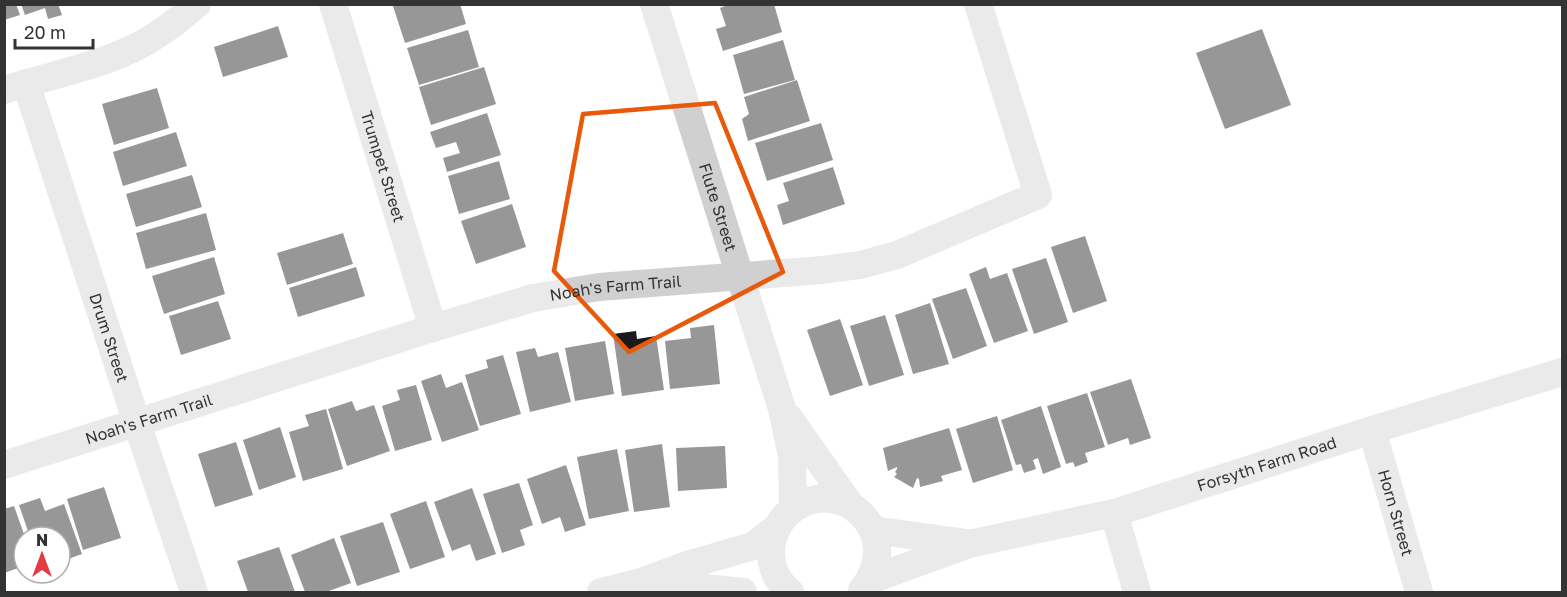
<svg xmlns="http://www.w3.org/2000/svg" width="1567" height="597" font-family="'Golos Text',sans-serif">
<rect width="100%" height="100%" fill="#fff"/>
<g fill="#1a1a1a">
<polygon points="4,4 16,4 20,15 4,20"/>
<polygon points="21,4 58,4 62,15 48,19 45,8 25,15"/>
<polygon points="396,4 460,4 466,24 405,43 393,6"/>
<polygon points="730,4 774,4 782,32 723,51 716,29 726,26 720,8"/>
<polygon points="278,26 288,57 223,77 214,47"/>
<polygon points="1262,29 1291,105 1225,129 1196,53"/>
<polygon points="468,30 479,67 419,85 407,48"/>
<polygon points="783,40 795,80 744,94 733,55"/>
<polygon points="484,67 496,104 431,125 419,87"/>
<polygon points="797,80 810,121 748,141 742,119 749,114 744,97"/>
<polygon points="157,88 169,128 114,145 102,104"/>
<polygon points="487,113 501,155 447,172 443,158 460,153 456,142 436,148 430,132"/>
<polygon points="821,123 833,160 767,181 755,143"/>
<polygon points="176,132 187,166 123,186 113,152"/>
<polygon points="499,161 510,199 459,214 448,176"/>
<polygon points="833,167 845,204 783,225 777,205 789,201 783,183"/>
<polygon points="192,175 202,207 136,227 126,194"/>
<polygon points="512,204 526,247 476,264 461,221"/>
<polygon points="206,213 216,250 146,269 136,233"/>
<polygon points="343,233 353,264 287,285 277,253"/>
<polygon points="1085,236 1107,301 1073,313 1051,247"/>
<polygon points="214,257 225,294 164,314 152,276"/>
<polygon points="1046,258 1068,322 1034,334 1012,269"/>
<polygon points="356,267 365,296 298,317 289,288"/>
<polygon points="986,267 990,279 1007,273 1028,331 994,343 969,274"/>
<polygon points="966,288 987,346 953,359 932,299"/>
<polygon points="218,301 231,339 181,355 169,316"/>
<polygon points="930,303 949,364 913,374 895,315"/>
<polygon points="885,315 904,375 869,386 850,326"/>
<polygon points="840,319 863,385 830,396 807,330"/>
<polygon points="714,325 720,384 670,389 665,341 691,338 690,328"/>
<polygon points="636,331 637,339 656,336 664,390 622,396 613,334"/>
<polygon points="605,341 614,394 575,401 565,348"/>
<polygon points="535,348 538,357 558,352 571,402 530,412 516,352"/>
<polygon points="503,355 521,414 480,426 465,375 488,368 486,360"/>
<polygon points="441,374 446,388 462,382 479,430 442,442 421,381"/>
<polygon points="1131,379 1151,438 1130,445 1128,438 1108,445 1090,392"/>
<polygon points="416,385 432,440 395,451 382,406 400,400 397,390"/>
<polygon points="1087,393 1105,447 1085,453 1088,462 1075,467 1073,462 1066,464 1047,406"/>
<polygon points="352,401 356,411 374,405 390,451 347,466 328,409"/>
<polygon points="1041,406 1061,467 1043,474 1038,458 1033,460 1036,469 1024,473 1021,464 1016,465 1001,420"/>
<polygon points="326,409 343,469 303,481 289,432 309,426 305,415"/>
<polygon points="997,416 1013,470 973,483 956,429"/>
<polygon points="280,427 296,477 259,490 243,440"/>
<polygon points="949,428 962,470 941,476 943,481 920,487 919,479 917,478 913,488 894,477 897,474 895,472 897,469 897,467 888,471 883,448"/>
<polygon points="236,442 253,495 215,507 198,454"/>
<polygon points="662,444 670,507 634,512 625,450"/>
<polygon points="725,446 727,488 678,491 676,448"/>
<polygon points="617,449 629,511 589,519 577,457"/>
<polygon points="566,465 586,525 565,532 560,517 542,524 527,479"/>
<polygon points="519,483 533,525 520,530 525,545 502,553 483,494"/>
<polygon points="104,487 121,538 83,550 67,499"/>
<polygon points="472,488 496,554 476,561 470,544 452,551 434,502"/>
<polygon points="40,498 45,511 64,504 82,554 60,562 60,537 30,537 19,505"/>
<polygon points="426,501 445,557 410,569 390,514"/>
<polygon points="14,506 25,537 24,537 24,566 4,573 4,509"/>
<polygon points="383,522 400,572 357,586 340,536"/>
<polygon points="334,538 351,583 326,592 305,592 291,555"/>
<polygon points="279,547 295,592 248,592 237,561"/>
</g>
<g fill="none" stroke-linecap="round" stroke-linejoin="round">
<g stroke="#d0d0d0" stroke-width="28">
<path id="s1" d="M333,4L433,328"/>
<path id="s2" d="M654,4L782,409L792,456L793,509"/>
<path id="s3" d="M26,83L137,423L194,592"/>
<path d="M4,90C47,76 92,68 132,49C156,38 177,21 197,4"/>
<polyline points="789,418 851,506"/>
<path id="s4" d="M1372,430L1419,592"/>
<path id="s5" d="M4,465L433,328L533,298L599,287L823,270L860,265L897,255L1038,195L978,4"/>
<polyline points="1114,513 1137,592"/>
<polyline points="873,530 967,543"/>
<path id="s6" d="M870,580L969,544L1114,513L1372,430L1562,372"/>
<polyline points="649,582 743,592"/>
<polyline points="601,592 641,582 684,566 753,546 776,528"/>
<path d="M790,592C776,581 770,564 771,547C773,535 778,523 787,514C836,468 909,533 862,590"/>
</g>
</g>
<path d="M0 0H1567V597H0ZM715,103L783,272L629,352L554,271L583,114Z" fill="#fff" fill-opacity=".55" fill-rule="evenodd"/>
<path fill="none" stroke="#e8590c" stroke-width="4.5" stroke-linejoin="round" d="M715,103L783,272L629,352L554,271L583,114Z"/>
<g text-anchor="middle" stroke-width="6" stroke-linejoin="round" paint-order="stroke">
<g font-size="16" fill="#333" stroke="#fff">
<text dy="6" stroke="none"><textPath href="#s1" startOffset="170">Trumpet Street</textPath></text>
<text dy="6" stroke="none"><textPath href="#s2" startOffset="213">Flute Street</textPath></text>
<text dy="6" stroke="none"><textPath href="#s5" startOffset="638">Noah's Farm Trail</textPath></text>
<text dy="6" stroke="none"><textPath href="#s3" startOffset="268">Drum Street</textPath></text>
<text dy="6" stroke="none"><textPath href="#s5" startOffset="152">Noah's Farm Trail</textPath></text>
<text dy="6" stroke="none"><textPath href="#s6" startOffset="414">Forsyth Farm Road</textPath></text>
<text dy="6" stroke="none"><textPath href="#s4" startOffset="86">Horn Street</textPath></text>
</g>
</g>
<rect width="1567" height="597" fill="none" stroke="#333333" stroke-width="12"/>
<g transform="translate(42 555)"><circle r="28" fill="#ffffff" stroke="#adadad" stroke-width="1.5"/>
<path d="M0-4.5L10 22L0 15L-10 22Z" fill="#e63946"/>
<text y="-9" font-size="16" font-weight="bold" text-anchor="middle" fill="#333333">N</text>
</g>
<path d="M15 39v9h78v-9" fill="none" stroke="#333333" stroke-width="3"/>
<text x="24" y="39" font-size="18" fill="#333333" stroke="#ffffff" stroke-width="4.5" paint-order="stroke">20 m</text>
</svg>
